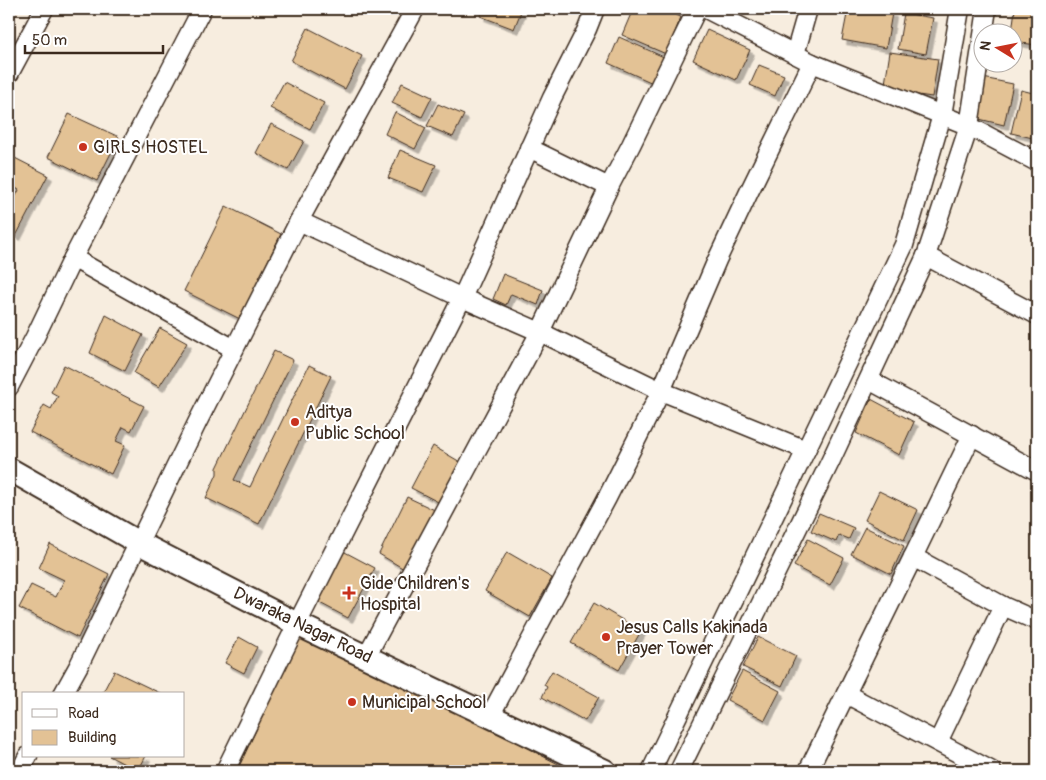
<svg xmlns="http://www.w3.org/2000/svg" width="1046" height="780" font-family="Pangolin,sans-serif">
<defs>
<filter id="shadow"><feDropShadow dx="4.5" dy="4.5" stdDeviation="0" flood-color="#0004"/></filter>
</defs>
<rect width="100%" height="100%" fill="#f7eddf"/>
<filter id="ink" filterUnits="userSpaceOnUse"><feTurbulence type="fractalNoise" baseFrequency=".02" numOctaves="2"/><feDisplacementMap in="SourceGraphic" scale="10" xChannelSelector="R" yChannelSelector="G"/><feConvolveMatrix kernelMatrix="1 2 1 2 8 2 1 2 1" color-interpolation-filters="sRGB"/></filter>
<g filter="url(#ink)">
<g fill="#e3c295" stroke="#3b2a1e" filter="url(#shadow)">
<polygon points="483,9 522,9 514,29 480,16"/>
<polygon points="633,9 661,9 681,17 666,54 622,35"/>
<polygon points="848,9 868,9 892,13 886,48 842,40"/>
<polygon points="1015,9 1037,9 1037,45 1014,42 1014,32 1012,32"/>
<polygon points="904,13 933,18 926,54 898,49"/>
<polygon points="308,28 362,56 345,89 291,61"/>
<polygon points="707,30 750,50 736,80 693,60"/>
<polygon points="619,37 666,58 655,84 608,63"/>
<polygon points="890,52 938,59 932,97 884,90"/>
<polygon points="759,65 784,75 775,96 750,85"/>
<polygon points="983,78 1013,84 1004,125 975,118"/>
<polygon points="284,82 324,103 310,129 270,108"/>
<polygon points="402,83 432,97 422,117 392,103"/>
<polygon points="1021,90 1037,94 1037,139 1011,133"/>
<polygon points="438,104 464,115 453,137 427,126"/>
<polygon points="395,112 426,128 415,149 385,134"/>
<polygon points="69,114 119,137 97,181 48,157"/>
<polygon points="271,124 304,141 288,170 256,153"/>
<polygon points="400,150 436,165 423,192 388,178"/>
<polygon points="9,155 48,175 16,236 9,232 9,204 11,205 19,190 9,184"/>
<polygon points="226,206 281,234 240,319 184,291"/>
<polygon points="503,274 543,290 538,305 511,294 506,305 493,299"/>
<polygon points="106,315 143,335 125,371 90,353"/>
<polygon points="160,328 187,343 159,387 134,373"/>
<polygon points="274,351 293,360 234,480 250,487 309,365 331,376 259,524 206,498 217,474 217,468"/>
<polygon points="64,365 144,406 131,431 123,427 116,441 125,445 111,474 30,432 44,405 51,409 58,396 51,392"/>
<polygon points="871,399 914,422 899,455 856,433"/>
<polygon points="433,446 462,463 442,504 411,488"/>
<polygon points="879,491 918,510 904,540 865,520"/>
<polygon points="407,497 441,513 409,572 379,554"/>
<polygon points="819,513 854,528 849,539 839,535 836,542 811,531"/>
<polygon points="865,527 904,546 891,574 851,554"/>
<polygon points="808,539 844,558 830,585 794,566"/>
<polygon points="50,544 109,574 78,638 19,608 31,585 56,597 64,580 39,568"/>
<polygon points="343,551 375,568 348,618 316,601"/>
<polygon points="507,552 552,578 530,617 485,591"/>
<polygon points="594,603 641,631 619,670 571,643"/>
<polygon points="301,633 572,771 237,771"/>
<polygon points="239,637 257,647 244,673 225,663"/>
<polygon points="758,637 796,656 782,686 743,667"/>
<polygon points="114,671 162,694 102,694"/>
<polygon points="552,671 599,697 585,721 542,697 547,687 544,685"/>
<polygon points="742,671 780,691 765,720 727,700"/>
<polygon points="109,756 146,756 138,771"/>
</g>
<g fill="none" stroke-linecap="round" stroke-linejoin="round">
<defs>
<g id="minor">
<polyline points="415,9 299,221 462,298 540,332 661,391 806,450"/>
<polyline points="706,9 812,63 969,126 1037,162"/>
<polyline points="795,54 808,9"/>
<polyline points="9,74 44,9"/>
<polyline points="529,148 609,187"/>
<polyline points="926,256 1037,315"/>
<polyline points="73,258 234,349"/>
<polyline points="869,380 1037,471"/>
<polyline points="9,387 35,337 73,258 202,9"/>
<polyline points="913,557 972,435"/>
<polyline points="366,657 540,332 609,187 631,145 697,9"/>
<polyline points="63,694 79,665 197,423 299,221"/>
<polyline points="846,694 992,771"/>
<polyline points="490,716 607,498 661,391 717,260 749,192 812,63"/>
<polyline points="938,742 1003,606"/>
<polyline points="20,771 28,756"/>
<polyline points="225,771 297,624 462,298 552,98 587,29 595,9"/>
<polyline points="651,771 806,450 904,245 942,115 960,9"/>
<polyline points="679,771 831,460 926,256 969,126 987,9"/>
<polyline points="808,771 913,557 1003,606 1037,621"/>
</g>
<polyline id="major" points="9,469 139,543 297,624 605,771"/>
</defs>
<use href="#minor" stroke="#3b2a1e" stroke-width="21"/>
<use href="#major" stroke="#3b2a1e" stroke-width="26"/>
<use href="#minor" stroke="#fff" stroke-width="18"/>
<use href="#major" stroke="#fff" stroke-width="22"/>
</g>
</g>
<g fill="#c8321e" stroke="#fff" stroke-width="2">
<circle cx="83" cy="147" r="5"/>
<circle cx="295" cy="422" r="5"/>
<path d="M346.5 585.5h5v5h5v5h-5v5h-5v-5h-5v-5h5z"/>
<circle cx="606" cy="637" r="5"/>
<circle cx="352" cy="702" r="5"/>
</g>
<g text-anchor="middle" stroke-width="4" stroke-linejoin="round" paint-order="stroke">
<g font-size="18" fill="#3b2a1e" stroke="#fff" text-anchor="start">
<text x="93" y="153">GIRLS HOSTEL</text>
<text x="305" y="418">Aditya<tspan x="305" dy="21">Public School</tspan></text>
<text x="360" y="589">Gide Children's<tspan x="360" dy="21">Hospital</tspan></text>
<text x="616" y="633">Jesus Calls Kakinada<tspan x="616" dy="21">Prayer Tower</tspan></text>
<text x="362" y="708">Municipal School</text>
</g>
<g font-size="18" fill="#3b2a1e" stroke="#fff">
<text transform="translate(303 625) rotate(26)" y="6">Dwaraka Nagar Road</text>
</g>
</g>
<rect width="1046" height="780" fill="none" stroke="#fff" stroke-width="30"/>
<rect x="15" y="15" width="1016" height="750" fill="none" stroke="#3b2a1e" stroke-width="2" filter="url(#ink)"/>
<rect x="22" y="692" width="162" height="65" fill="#ffffff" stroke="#b1aaa5"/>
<rect x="32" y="709" width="25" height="8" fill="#ffffff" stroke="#b1aaa5"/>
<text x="68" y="718" font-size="15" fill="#3b2a1e">Road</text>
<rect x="32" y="730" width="25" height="15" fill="#e3c295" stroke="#b1aaa5"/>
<text x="68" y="742" font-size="15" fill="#3b2a1e">Building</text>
<g transform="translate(998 48) rotate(280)"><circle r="24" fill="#ffffff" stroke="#b1aaa5"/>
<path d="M0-4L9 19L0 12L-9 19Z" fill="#c8321e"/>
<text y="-8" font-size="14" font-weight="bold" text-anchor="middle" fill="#3b2a1e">N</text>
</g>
<path d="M25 45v8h138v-8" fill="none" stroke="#3b2a1e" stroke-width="2.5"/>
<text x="32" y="45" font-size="15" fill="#3b2a1e" stroke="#ffffff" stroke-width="4" paint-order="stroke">50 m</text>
</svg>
